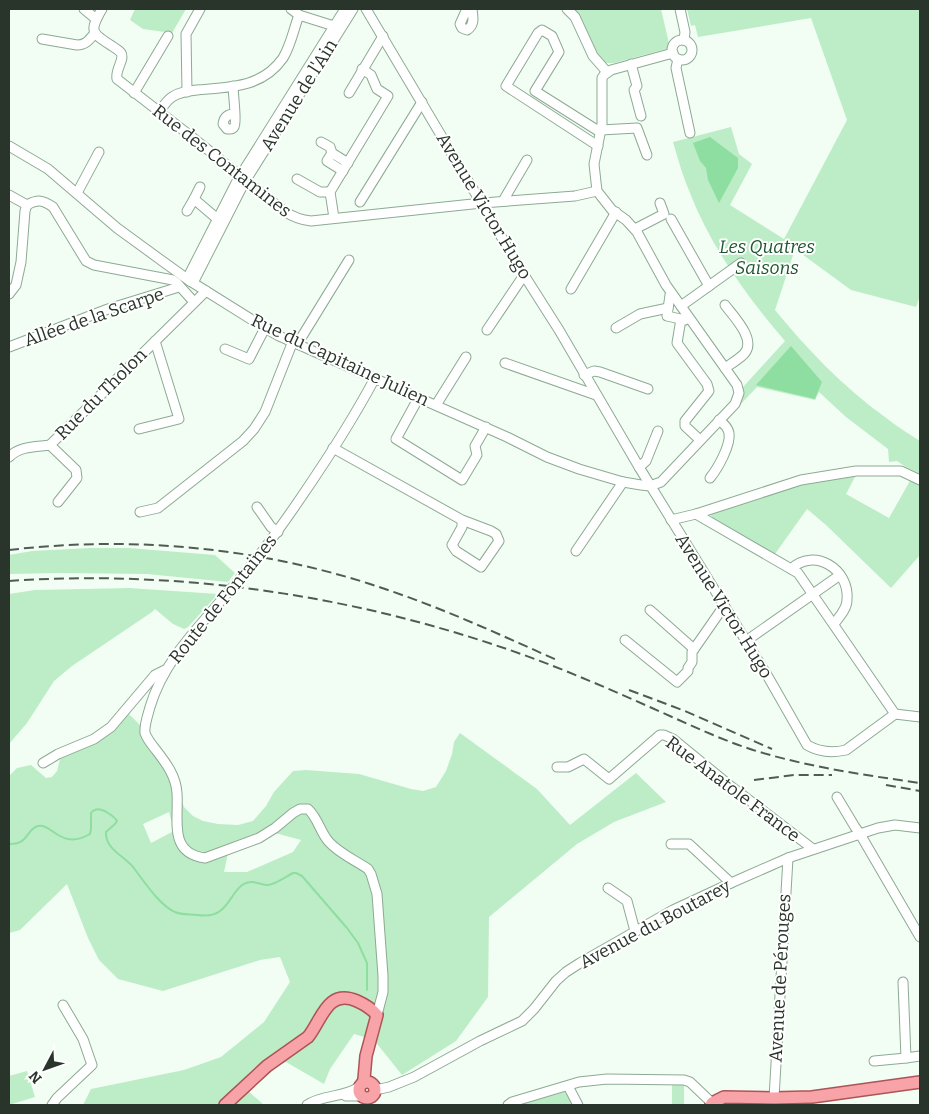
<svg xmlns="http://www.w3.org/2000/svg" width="929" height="1114" font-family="Bitter,serif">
<rect width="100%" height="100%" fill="#f2fef4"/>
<g fill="#bcedc6" fill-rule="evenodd">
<polygon points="135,9 186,9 172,33 143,29 130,20"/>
<polygon points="574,9 661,9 670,48 614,63 605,63 598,58 573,10"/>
<path d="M687,9H920V296L916,307L851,290L795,249L775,310C807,349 843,387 885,417C896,426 908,433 920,441V474L906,467L897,461L889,462L888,449L846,417L819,392L815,400L757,387L739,406L743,396V387L785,341C747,297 711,247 690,193C683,177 678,159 673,142L731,127L739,154L752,164L730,205L784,239L847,120L811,18L698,37L695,25L691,26Z"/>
<polygon points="857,473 846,494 889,518 911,479 920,483 920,555 891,588 826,525 807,509 775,554 713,519 711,515 712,512 794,485"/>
<polygon points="90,548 129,548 215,555 235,573 228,582 147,574 57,573 9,574 9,555 32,551"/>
<polygon points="129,588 218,594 188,627 184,629 173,624 155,609 152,612 72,666 54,681 27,723 9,744 9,594 35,590"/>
<path d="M128,713L141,726L174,782L184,807L193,816L203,821L218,824L238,825L253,821L266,806L274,792L293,771L306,770L359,774L411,789L423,791L436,787L446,771L452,754L454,742L460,733L537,789L570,825L636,773L666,802L614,822L577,844L489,917L488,997L456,1041L402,1075L374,1040L354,1034L330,1069L324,1084L286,1062L271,1068L246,1089L264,1105H83L91,1089L184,1070L221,1057L264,1022L290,982L280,957L260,960L163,991L118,979L99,960L88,938L67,884L20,930L9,933V776L17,768L31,765L46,778L52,777L57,771L61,755ZM169,812L174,831L151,843L143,824ZM275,833L301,840L293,852L247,872H224L228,853Z"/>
<polygon points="27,1071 35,1097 9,1105 9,1076"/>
<polygon points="684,1083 684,1105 672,1105 672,1084"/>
<polygon points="568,1091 575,1105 519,1105"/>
</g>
<g fill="#8fdea1">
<polygon points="710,137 738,158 738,168 719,203 708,180 706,168 700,161 693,143"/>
<polygon points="791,346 822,382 815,399 756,385"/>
</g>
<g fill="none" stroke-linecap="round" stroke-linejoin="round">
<path stroke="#8fdea1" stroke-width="2" d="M9,844C29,845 26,829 38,826C52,823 61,851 90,834L91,829V813C92,812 93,810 95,810C101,807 114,816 117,821L115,824L106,832C105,849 124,856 133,867C143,880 160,906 175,912C181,915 190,914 197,915C205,916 214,916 220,911C229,905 233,892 242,885C252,878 259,885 268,885C276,884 285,877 293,873H296L302,876L347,928L358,943L367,963V990"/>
<defs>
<g id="minor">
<polyline points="84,9 96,19"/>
<path d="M102,9C89,31 91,33 112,46C115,48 119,50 121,53C125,60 115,69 117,79L192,137L284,211C293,217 300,220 311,221L482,203L575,196L597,191"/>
<polyline points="291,9 299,15 334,26"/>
<path d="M366,9L524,275L559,330L639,467L767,675L807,745C819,752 833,753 846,750L895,714L920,717"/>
<path d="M471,9L465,13L460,24L462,28L467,30C475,25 473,17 472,9"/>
<polyline points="567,9 575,17 593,56 607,72"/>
<polyline points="680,9 685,32 684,40"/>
<path d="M42,39L77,45C86,45 89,40 95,33"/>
<circle cx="682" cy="50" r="10"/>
<polyline points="678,59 676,68 690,133"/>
<polyline points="631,64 637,86 634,90 641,116"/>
<path d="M233,86C233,92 237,124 234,127C232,130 230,129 227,129L223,124C224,117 228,114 235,114"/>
<polyline points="187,92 186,34 200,9"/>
<polyline points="134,93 168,36"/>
<polyline points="349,93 383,36"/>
<path d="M159,112C163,107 166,101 172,97C179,92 188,91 197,90C230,87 262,88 283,58C291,45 294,28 299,15"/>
<polyline points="601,130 637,128 647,155"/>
<polyline points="321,142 330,147 332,153 348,163"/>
<polyline points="9,146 48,169 117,228 165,263 190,281 265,328 279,336 507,437 547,457 579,469 623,482 641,485 650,486 661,482 735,404 739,393 737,385 666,285 637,232 626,220 612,210 597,191 594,164 602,124 602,78 604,75 611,70 673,53"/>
<polyline points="598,146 506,86 538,33 542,30 552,36 559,52 535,91 600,132"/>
<polyline points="332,153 327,161 343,171"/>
<polyline points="297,179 320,192 330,192"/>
<polyline points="77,193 99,152"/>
<polyline points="9,195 27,205"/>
<polyline points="194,199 200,187"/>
<polyline points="503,201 527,160"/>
<polyline points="360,202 422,102"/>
<polyline points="187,211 194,199 221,222"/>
<polyline points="334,218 330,192 388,96 377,89 371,75 362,69"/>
<polyline points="671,219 709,286"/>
<polyline points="635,229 664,214 660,203"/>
<polyline points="190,281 189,275 236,183 249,175 353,9"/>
<polyline points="190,281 195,279 242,187 244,170 345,9"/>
<polyline points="176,282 194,302"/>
<polyline points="571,289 616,212"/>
<polyline points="671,293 670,295 667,316 685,320"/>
<path d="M9,294L16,285L21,262L25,211L27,205C38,199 43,200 53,207L86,261L94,265L173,280"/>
<polyline points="681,306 741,263"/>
<polyline points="681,319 677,343 707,384 709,391 685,421 685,426 700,440"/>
<polyline points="616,328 640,314 668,308"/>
<polyline points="487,330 524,275"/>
<polyline points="298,343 349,260"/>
<polyline points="9,347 108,309 179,287"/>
<polyline points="225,349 249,359 265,328"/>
<polyline points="505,363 596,395"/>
<path d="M725,368C731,364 739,359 744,354C757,340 734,317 725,305"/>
<polyline points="584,375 594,371 600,372 648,389"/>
<polyline points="419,397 396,439 462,480 477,455 475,446 486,427"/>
<polyline points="436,405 466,357"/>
<polyline points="139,429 179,419 155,341"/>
<polyline points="333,448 462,520 462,527 452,545 456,551 481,567 499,541 496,534 491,531 462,520"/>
<path d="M9,457C20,446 35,447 50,445"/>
<polyline points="639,467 646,461 658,431"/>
<path d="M710,478C718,468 731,445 729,433C728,427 723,423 719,420"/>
<polyline points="58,502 77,478 76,470 50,445 206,291"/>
<polyline points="257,507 271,527 278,532"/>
<polyline points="140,512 158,508 243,441 254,429 265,412 293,341"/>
<polyline points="696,514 801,480 856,471 901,471 920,480"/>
<polyline points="671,520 696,514 798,573 895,714"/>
<polyline points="576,551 623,482"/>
<path d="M791,569C814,547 850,569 847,600C847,609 839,617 834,624"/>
<path d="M242,576C264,551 283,524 302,496C328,458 353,419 375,378"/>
<path d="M219,603C191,635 162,666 150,707C148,715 144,725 145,733C147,739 152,745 156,750C166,763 176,776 177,793C179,820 168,853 205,858L259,838L275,828L293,813L300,809H308C318,818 320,832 329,842C340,854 355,860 368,869L371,874L377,894L383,976V992L377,1015"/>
<polyline points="650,610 694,649"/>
<polyline points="625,640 677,682 688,671 688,668 692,662 692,652 724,606"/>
<polyline points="746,641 840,575"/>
<polyline points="43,763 58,754 94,739 111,727 155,675 165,670"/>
<polyline points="557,767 568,767 584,759 609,779 660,735 664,735 673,739 728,784 813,849"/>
<polyline points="837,797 855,827 860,834 920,937"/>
<polyline points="671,844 689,844 731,883"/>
<polyline points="608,888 627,901 635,931"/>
<polyline points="903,982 906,1058 920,1056"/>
<polyline points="874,1061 906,1058"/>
<polyline points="568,1086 578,1105"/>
<polyline points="374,1088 380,1089 389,1087 414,1077 480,1041 522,1021 534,1009 556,981 566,972 580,963 673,910 731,883 788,858 878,828 895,825 920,828"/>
<polyline points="346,1096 361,1096"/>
<polyline points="774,1098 788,858"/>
<polyline points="52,1105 57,1098 92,1065 83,1039 63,1005"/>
<path d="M307,1105C323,1094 344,1098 359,1087"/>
<polyline points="508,1105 512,1102 579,1082 607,1079 684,1080 690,1082 712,1103"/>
</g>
<g id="major">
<circle cx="367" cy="1090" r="8"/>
<path d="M225,1105L267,1066L308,1037C322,1020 327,988 357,1001C366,1005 371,1008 377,1015L366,1056L364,1079L363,1083"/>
<polyline points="711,1105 712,1103 724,1097 774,1098 812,1097 920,1082"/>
</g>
</defs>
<use href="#minor" stroke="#8daa93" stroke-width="11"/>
<use href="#major" stroke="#ac5456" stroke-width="14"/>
<use href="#minor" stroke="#fff" stroke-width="9"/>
<use href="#major" stroke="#f8a3a7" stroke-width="11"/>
<g stroke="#505c52" stroke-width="2" stroke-dasharray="10 5" stroke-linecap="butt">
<path d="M9,550C136,535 267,548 388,590C447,610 503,636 559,661"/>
<path d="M9,581C182,569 358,596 521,654C566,670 609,689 652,708C686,723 719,739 753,750C808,767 864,775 920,783"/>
<polyline points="629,690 685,711 772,749"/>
<polyline points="754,780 794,775 832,775"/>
<polyline points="886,785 920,791"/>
</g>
<defs>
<polyline id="minor-bridge" points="219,603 242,576"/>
</defs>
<use href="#minor-bridge" stroke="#8daa93" stroke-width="11" stroke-linecap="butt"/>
<use href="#minor-bridge" stroke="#fff" stroke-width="9"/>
</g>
<g text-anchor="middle" stroke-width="4" stroke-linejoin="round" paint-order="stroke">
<g font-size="18" fill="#29352b" stroke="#fff">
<text transform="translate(299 95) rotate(-58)" y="6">Avenue de l'Ain</text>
<text transform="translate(222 161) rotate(38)" y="6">Rue des Contamines</text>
<text transform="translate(484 206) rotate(59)" y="6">Avenue Victor Hugo</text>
<text transform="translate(94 317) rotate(-19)" y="6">Allée de la Scarpe</text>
<text transform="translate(340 360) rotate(25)" y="6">Rue du Capitaine Julien</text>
<text transform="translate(101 394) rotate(-45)" y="6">Rue du Tholon</text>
<text transform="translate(223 599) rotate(-51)" y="6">Route de Fontaines</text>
<text transform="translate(724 606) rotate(58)" y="6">Avenue Victor Hugo</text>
<text transform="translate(733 789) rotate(37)" y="6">Rue Anatole France</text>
<text transform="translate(655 924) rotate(-28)" y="6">Avenue du Boutarey</text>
<text transform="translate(780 978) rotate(-87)" y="6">Avenue de Pérouges</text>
</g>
<g font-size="18" font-style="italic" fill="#1d552e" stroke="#fff">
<text x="767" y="253">Les Quatres<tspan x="767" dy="21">Saisons</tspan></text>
</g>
</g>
<rect width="929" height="1114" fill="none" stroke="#29352b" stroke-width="20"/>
<g transform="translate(45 1069) rotate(229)" stroke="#ffffff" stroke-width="4" paint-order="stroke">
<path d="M0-4L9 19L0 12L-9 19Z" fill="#29352b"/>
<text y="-8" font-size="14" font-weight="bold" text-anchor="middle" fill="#29352b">N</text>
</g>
</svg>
